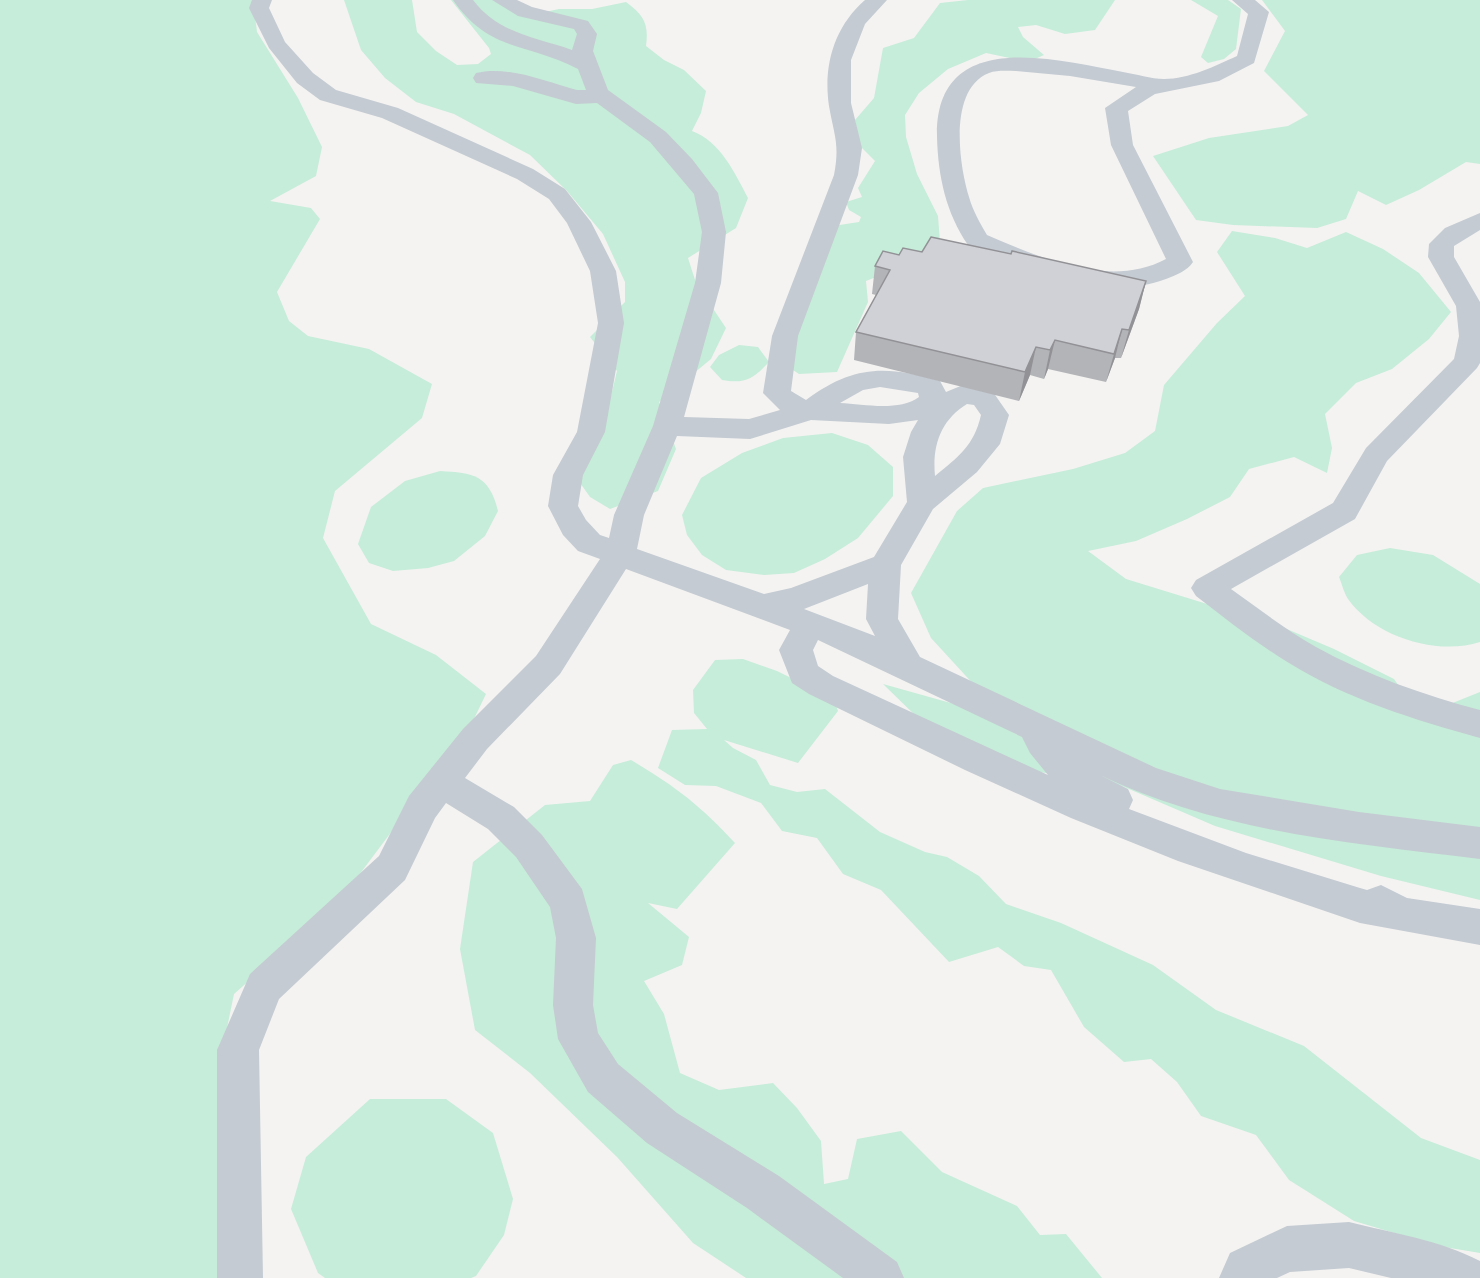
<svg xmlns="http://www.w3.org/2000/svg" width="1480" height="1278" font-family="'Asap Condensed',sans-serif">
<rect width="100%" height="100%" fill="#f4f3f2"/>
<g fill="#c6edd9">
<polygon points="0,0 253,0 257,32 298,98 322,147 316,176 270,201 311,208 320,219 277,292 289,321 308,336 369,349 432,384 422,418 335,491 323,538 371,624 436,655 486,694 470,727 341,899 234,994 220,1062 222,1278 0,1278"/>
<path d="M344,0H412L417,32L436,51L457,65L478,64L491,54L489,48L451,0H493L526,16L559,9H592L626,2C644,15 649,24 646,46L664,60L684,70L706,91L701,113L692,131C720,141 735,173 748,198L736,228L688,258L696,283L726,328L711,359L659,402L676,449L658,491L610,509L590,497L578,480L602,433L617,371L590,337L625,302V282L603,234L567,191L530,155L454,114L416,102L385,78L361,50Z"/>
<polygon points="968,0 1115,0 1095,30 1065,34 1036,25 1018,27 1023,37 1044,55 1028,62 986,53 948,69 919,93 905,115 906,137 917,174 938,216 940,242 891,271 866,281 868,302 837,372 799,374 790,368 794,324 833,226 859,222 861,217 849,210 846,202 862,197 858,188 875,161 859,145 855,120 874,98 883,48 914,38 940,3"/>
<polygon points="1191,0 1228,0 1241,9 1236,49 1224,59 1208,63 1201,57 1218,16"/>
<polygon points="1262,0 1480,0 1480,164 1466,162 1419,190 1386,205 1358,191 1346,219 1317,228 1233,225 1196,220 1153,156 1209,138 1288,126 1308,115 1264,71 1285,31"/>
<polygon points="1232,231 1275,238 1307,248 1346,232 1383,249 1419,273 1451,312 1429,339 1392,369 1356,383 1325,414 1332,448 1327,473 1294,457 1249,469 1230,497 1187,519 1136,541 1088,551 1126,579 1282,627 1334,649 1394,679 1420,716 1480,692 1480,900 1381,876 1215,826 1122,786 1016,768 923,723 883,684 965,707 1018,735 1038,719 976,687 931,638 911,593 957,511 983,488 1073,469 1125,453 1155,431 1164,385 1217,323 1245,296 1217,252"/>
<path d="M739,345L758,347L769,362C753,379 745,384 722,380L710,367L719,355Z"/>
<polygon points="832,433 868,445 893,467 893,496 858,538 825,559 794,573 764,575 726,570 702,555 687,535 682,515 701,478 742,453 783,438"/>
<path d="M440,471C474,473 489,475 498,511L485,536L454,561L428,568L393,571L369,563L358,544L371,507L405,481Z"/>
<path d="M1390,548L1433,555L1480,584V642C1437,656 1375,637 1348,599C1344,593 1342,584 1339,577L1357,555Z"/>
<polygon points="743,659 777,671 834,699 838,711 798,763 724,740 733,748 756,760 770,785 797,792 825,789 880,832 925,852 947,857 979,876 1006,904 1061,923 1153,965 1216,1010 1304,1046 1421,1138 1480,1160 1480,1253 1438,1246 1354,1221 1289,1180 1256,1135 1201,1116 1177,1082 1151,1059 1124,1062 1084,1027 1051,970 1024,966 998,947 949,962 881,890 843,874 817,838 782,831 761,803 716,786 685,785 658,768 672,730 707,729 694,713 693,690 715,660"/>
<path d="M631,760C675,786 701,806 735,843L677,909L648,903L689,937L682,965L644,981L664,1014L680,1073L719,1090L773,1083L797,1108L821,1141L824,1184L848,1179L857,1139L901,1131L942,1172L1017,1206L1040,1235L1066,1234L1102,1278H746L693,1243L617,1157L530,1073L475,1030L460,949L473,862L545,805L590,801L613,765Z"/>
<polygon points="370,1099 446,1099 493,1133 513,1199 504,1235 476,1276 471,1278 325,1278 318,1273 291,1209 306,1157"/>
</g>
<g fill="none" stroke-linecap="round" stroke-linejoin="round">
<g fill="#c4cbd2" fill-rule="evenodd">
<path d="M252,0H272L269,8L285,42L313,73L336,90L398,108L533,169L565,189L591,222L616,271L624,323L605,432L583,475L578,506L586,520L600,535L609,538L614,515L653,426L695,283L702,232L694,194L650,142L597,103L576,104L513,86L476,83L473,78L476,73C508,65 546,82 577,90H586L578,69C527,42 490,53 453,0H473C499,34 535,37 572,50L577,34L574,29L518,16L492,0H517L532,7L588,21L597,34L593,51L608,90L666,132L692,159L718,193L726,232L721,283L684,417L749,419L780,410L763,393L772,336L834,175C840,144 834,135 829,106C823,66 834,27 865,0H887L865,24L851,60V103L862,148L858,175L798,336L791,391L806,400C853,365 886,365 940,381L946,392L963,385L993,392L1009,415L1000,444L977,472L933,509L901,565L898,619L920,657L1156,768L1220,789L1359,812L1480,827V859C1352,843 1218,832 1100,775L1128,789L1133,800L1129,809L1246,853L1360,888L1367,890L1381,885L1407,898L1480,909V945L1360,923L1178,861L1071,818L965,770L809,694L792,683L779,650L790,630L626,569L560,674L487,749L465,778L514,807L542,835L582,889L596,938L593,1005L598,1033L618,1064L677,1113L779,1176L897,1262L904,1278H843L747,1208L647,1143L588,1092L558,1039L553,1005L556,938L550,907L516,857L488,829L446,803L435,818L405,880L279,999L259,1050L263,1278H217V1050L250,974L379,856L409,796L463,729L536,656L600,559L578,551L563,535L548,506L553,475L577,432L598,323L590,271L567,223L549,199L517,179L382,118L320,100L297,83L269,48L249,8ZM880,387L918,393L919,397C898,412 864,404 840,403L863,390ZM967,404L974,405L981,415C974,446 958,457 935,476C932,445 941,420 967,404ZM811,420L889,424L918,420L911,432L903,457L907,502L874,557L791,588L764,594L637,549L644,515L677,436L750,439ZM868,584L866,619L875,636L804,609ZM818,640L1022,737L1030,753L1048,775L833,676L818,666L813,650Z"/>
<path d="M1232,0H1255L1269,12L1254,63L1219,81L1155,94L1128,111L1133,145L1193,262C1187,271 1176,275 1166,279C1102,303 1027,270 968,245C946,213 938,176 937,137C935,27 1054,59 1123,72C1136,74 1151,79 1164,79C1189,79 1215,66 1237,56L1248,14ZM1016,71L1070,76L1136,87L1105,108L1111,145L1166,259C1110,289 1041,258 987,235C980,223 973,211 969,197C959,165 948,89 989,73C997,70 1007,71 1016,71Z"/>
<path d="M1480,213V230L1454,246V257L1480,302V363L1477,368L1387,461L1355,519L1231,589C1259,609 1286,630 1316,647C1367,675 1423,695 1480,710V738C1415,720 1347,699 1289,663C1256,643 1226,619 1196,596L1191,588L1196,580L1333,503L1366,448L1454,359L1459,336L1456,306L1428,257L1429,244L1445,228Z"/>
<path d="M1349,1222C1393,1233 1439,1240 1480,1261V1278H1391L1349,1268L1290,1272L1277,1278H1219L1230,1253L1287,1226Z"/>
</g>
</g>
<polygon fill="#b3b4b8" points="922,252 1011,254 1146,281 1139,309 1121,358 1115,358 1106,382 1048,369 1044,379 1030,375 1019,401 854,360 856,332 876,295 872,294 875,266 899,255"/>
<g fill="#929296">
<polygon points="1146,281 1139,309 1121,358 1129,330"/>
<polygon points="1122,329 1115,358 1106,382 1114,354"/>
<polygon points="1055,340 1048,369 1044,379 1050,350"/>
<polygon points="1036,347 1030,375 1019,401 1025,372"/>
</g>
<polygon fill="#d0d1d6" stroke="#929296" stroke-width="1.5" points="931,237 1011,254 1012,251 1146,281 1129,330 1122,329 1114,354 1055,340 1050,350 1036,347 1025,372 856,332 890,270 875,266 883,251 899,255 903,248 922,252"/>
</svg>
